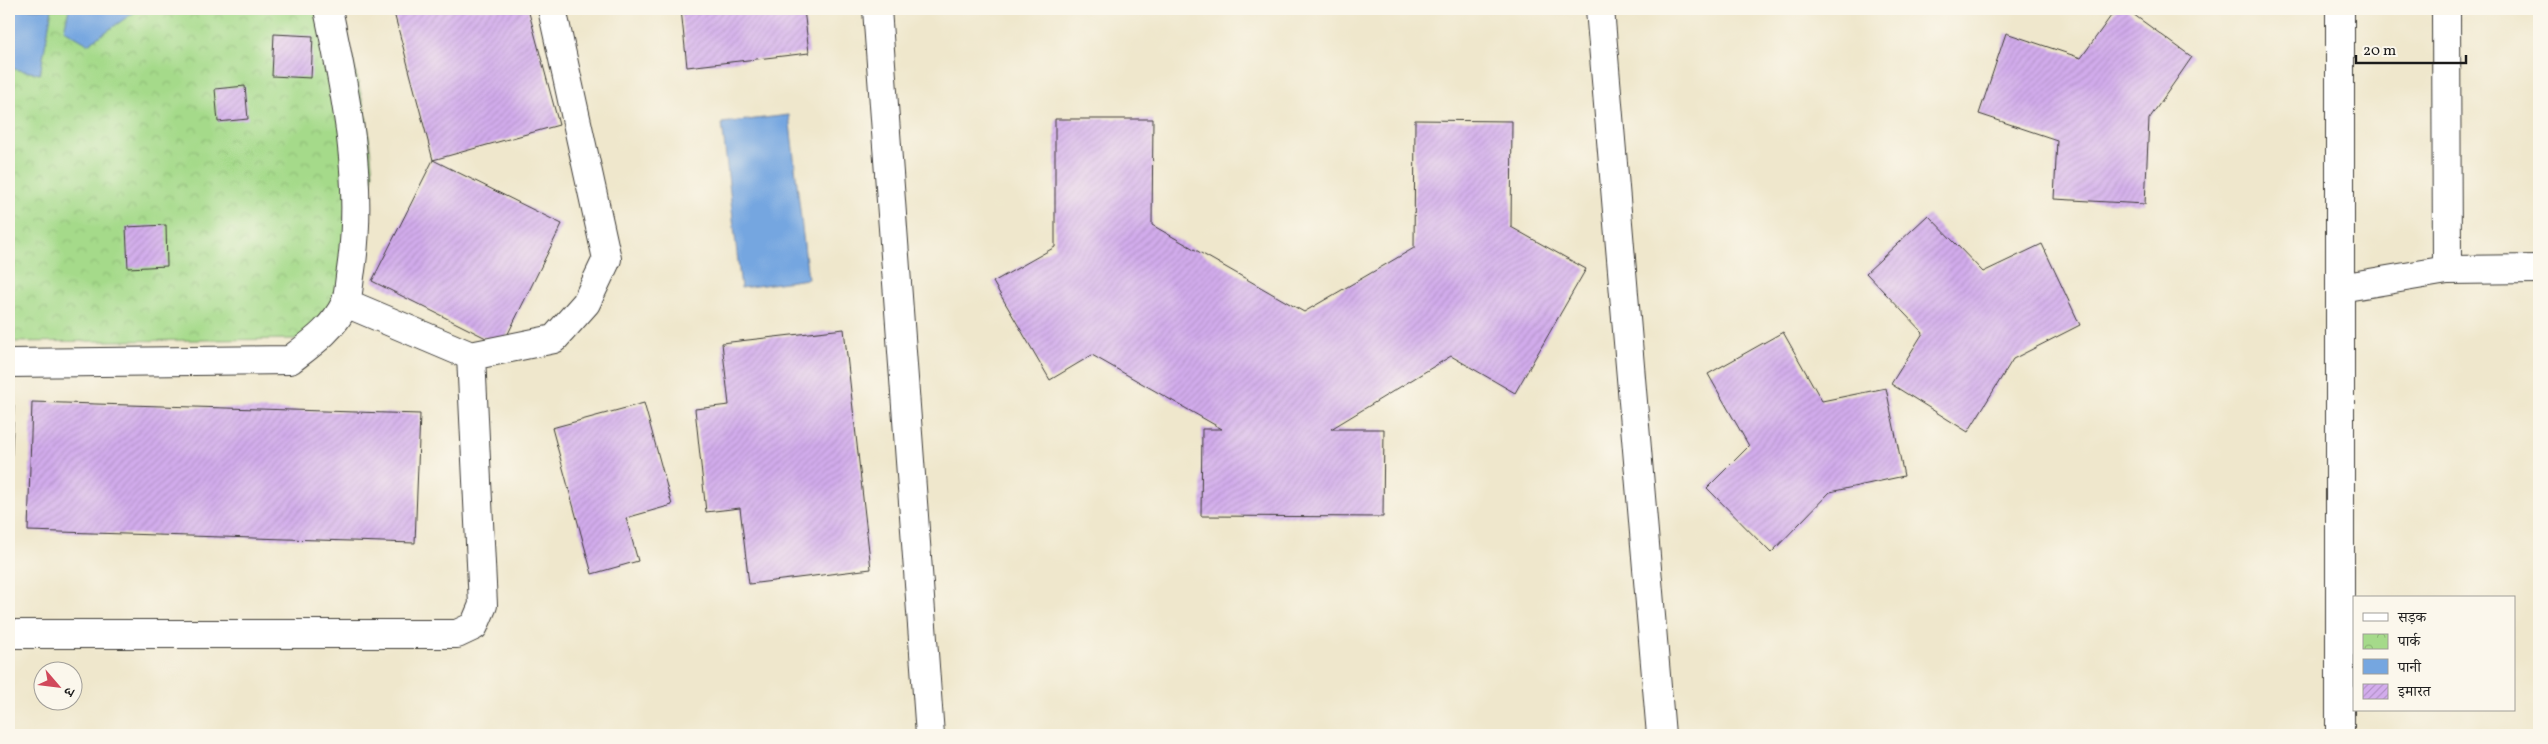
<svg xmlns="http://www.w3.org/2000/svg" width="2548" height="744" font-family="Vollkorn,'Noto Serif Devanagari',serif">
<defs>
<pattern id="park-crowns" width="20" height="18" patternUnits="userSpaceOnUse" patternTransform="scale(1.25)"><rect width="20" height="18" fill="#a5da8a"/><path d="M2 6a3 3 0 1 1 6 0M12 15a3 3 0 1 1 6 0" fill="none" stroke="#8dba76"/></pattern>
<pattern id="building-hatch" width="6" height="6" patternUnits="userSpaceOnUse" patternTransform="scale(1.25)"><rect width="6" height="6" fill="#d2acec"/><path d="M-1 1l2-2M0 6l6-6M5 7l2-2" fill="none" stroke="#b493ca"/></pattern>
</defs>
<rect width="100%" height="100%" fill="#fbf7ec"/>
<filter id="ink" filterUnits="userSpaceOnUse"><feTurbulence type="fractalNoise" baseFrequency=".02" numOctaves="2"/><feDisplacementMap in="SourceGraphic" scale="10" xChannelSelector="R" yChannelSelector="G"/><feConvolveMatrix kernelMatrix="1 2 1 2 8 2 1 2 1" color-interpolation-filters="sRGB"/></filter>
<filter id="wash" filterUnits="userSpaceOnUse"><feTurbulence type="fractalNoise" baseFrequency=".0096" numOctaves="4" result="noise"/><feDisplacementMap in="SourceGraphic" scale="20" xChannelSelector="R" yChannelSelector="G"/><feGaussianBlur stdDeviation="1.12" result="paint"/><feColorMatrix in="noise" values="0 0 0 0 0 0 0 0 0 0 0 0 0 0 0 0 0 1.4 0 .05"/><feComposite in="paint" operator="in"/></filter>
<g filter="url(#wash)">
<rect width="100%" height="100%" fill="#efe7cc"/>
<polygon fill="url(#park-crowns)" stroke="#607b53" points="9,9 341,9 367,120 373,174 353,265 330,313 301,339 9,342"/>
<g fill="#75a6e0" stroke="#48617e">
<polygon points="9,9 52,9 40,74 9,68"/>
<polygon points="69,9 139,9 88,44 64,30"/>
<polygon points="789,115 808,279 741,288 722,123"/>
</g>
<g id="blocks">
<g fill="url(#building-hatch)">
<polygon points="393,9 528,9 559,125 433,160"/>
<polygon points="681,9 804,9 809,53 687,67"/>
<polygon points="2116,9 2126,9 2192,57 2149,119 2145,204 2054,199 2057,140 1979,114 2006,33 2081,58"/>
<polygon points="274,34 313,36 311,78 272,76"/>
<polygon points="245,86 248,119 218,122 215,89"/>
<polygon points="1055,119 1153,119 1152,225 1304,312 1414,248 1415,120 1512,121 1511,227 1586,269 1515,393 1451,356 1331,429 1384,429 1383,517 1201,516 1202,429 1222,429 1092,355 1050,380 993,282 1055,247"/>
<polygon points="433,160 562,224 502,346 372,281"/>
<polygon points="1928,215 1983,272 2042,244 2080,325 2013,359 1968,432 1891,384 1923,333 1866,273"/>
<polygon points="166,225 167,266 128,268 126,227"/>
<polygon points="844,329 871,569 749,584 740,508 706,512 695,409 729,405 722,343"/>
<polygon points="1783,332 1822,401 1886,388 1904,476 1830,492 1771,553 1707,488 1749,446 1708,374"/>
<polygon points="32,402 420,414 415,543 28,531"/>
<polygon points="644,403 672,505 626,518 638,561 592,574 552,428"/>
<polygon points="9,405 14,405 10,494 9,494"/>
</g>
</g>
</g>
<g filter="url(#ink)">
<use href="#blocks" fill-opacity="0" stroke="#3c3a36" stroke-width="1"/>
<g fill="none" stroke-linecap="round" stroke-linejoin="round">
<defs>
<g id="minor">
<polyline points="877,9 930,735"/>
<polyline points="1600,9 1661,735"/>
<polyline points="2340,9 2340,735"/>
<polyline points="2446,9 2447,270 2539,269"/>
<polyline points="2340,288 2447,270"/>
<polyline points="346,303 471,356"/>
<path d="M9,363L290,360C311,344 333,329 345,304C349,294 349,280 351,270C364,182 346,95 328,9"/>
<polyline points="9,634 457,634 474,626 483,605 471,356 554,339 586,303 607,259 552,9"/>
</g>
</defs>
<use href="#minor" stroke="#3c3a36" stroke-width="30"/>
<use href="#minor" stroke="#fff" stroke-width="28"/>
</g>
</g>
<rect width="2548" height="744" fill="none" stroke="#fbf7ec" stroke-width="30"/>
<rect x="2353" y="596" width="162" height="115" fill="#fbf7ec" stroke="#a29f99"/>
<rect x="2363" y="613" width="25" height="8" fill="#ffffff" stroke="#a29f99"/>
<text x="2398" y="622" font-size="15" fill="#1c1c1c">सड़क</text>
<rect x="2363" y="634" width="25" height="15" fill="url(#park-crowns)" stroke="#a29f99"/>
<text x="2398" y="646" font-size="15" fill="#1c1c1c">पार्क</text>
<rect x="2363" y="659" width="25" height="15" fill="#75a6e0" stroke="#a29f99"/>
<text x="2398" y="672" font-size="15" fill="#1c1c1c">पानी</text>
<rect x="2363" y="684" width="25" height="15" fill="url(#building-hatch)" stroke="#a29f99"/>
<text x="2398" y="696" font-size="15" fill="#1c1c1c">इमारत</text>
<g transform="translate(58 686) rotate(118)"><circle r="24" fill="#fbf7ec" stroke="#a29f99"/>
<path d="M0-4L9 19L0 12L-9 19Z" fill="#d1495b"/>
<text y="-8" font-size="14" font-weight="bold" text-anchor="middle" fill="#1c1c1c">उ</text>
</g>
<path d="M2356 55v8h110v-8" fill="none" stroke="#1c1c1c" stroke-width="2.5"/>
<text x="2363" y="55" font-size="15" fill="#1c1c1c" stroke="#fbf7ec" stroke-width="4" paint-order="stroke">20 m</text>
</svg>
